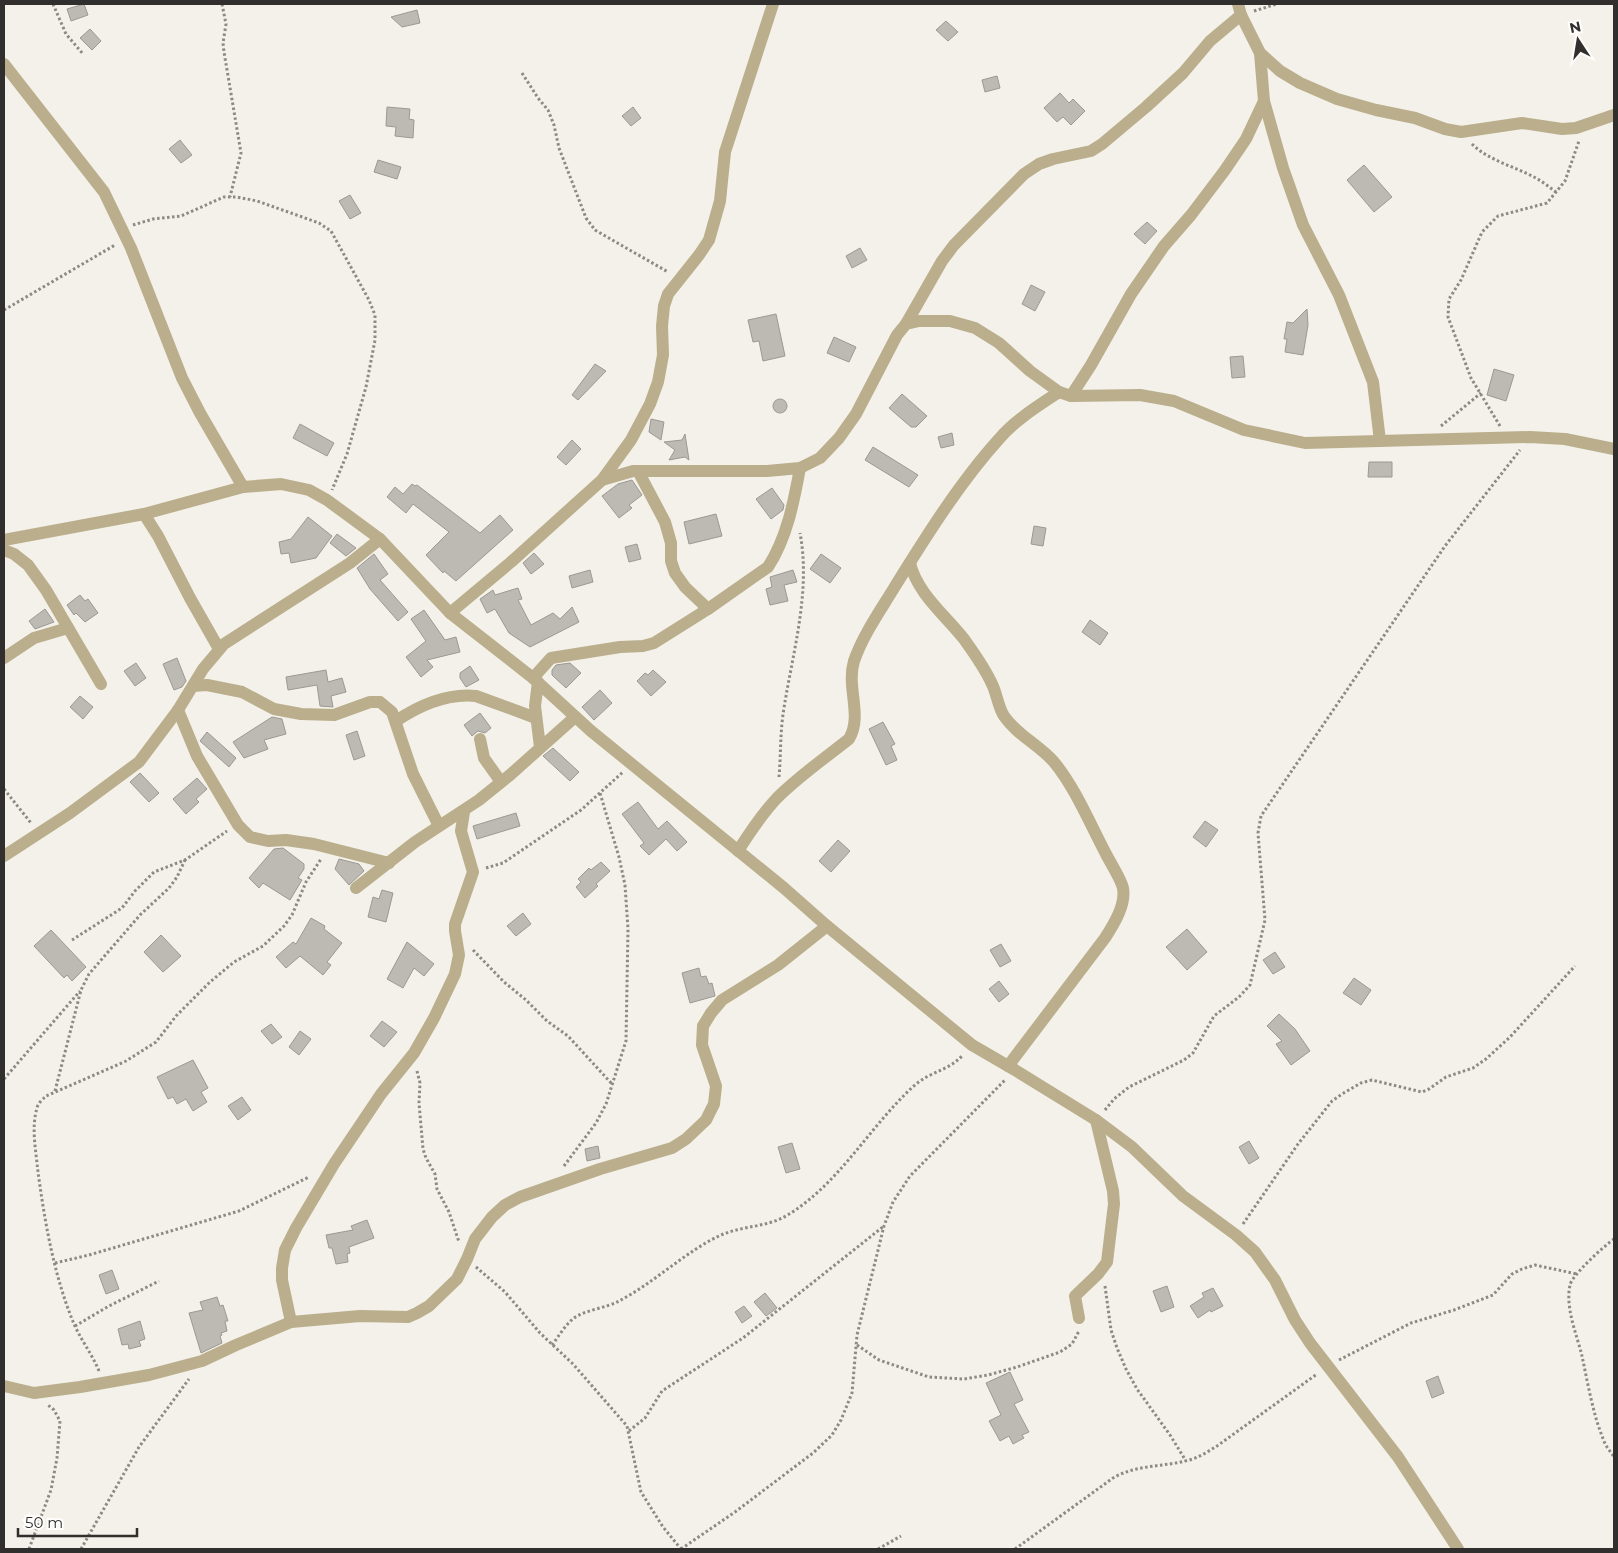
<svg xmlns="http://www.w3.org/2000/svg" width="1618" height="1553" font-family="Montserrat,sans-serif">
<rect width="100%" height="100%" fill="#f3f1e9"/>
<g fill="#bdbab3" stroke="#9c9993">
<polygon points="84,4 88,15 71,21 67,9"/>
<polygon points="417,10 420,23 402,27 391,17"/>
<polygon points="946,21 958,32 948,41 936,30"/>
<polygon points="90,29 101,41 92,50 80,38"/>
<polygon points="997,76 1000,88 985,92 982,80"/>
<polygon points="1060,93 1069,103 1073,99 1085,111 1071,125 1063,117 1057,122 1044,108"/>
<polygon points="387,107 410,109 409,119 414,120 413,138 395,136 396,127 386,126"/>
<polygon points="633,107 641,118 631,126 622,116"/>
<polygon points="180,140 192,155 181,163 169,149"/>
<polygon points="378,160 401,167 397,179 374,172"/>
<polygon points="1364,165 1392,197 1374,212 1347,180"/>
<polygon points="350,195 361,213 350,219 339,201"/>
<polygon points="1147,222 1157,231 1145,244 1134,234"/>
<polygon points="860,248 867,260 852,268 846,256"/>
<polygon points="1031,285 1045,292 1035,311 1022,304"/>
<polygon points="1307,309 1308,325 1303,355 1285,352 1287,339 1284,339 1287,322 1293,323"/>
<polygon points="776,314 785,356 763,361 759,341 753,342 748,320"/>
<polygon points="834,337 856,347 849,362 827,353"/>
<polygon points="1243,356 1245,377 1232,378 1230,357"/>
<polygon points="595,364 606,371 578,400 572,395"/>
<polygon points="1494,369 1514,375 1506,401 1487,395"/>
<polygon points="902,394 927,416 916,427 911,427 889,408"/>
<circle cx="780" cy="406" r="7"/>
<polygon points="651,419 664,422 661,440 649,432"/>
<polygon points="300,424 334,443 327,456 293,438"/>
<polygon points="952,433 954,445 941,448 938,437"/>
<polygon points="685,434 689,460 685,457 669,460 675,450 664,442 682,440"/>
<polygon points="572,440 581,449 566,465 557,457"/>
<polygon points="873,447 918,475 909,487 865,460"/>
<polygon points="1369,462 1392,462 1392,477 1368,477"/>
<polygon points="632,480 642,495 629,505 632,508 619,518 602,496 618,484"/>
<polygon points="412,484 415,486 417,485 480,533 500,515 513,530 456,581 444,571 443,573 426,555 449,532 413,504 406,513 387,497 395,487 403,494"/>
<polygon points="772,488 784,505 783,510 771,519 756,499"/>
<polygon points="716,514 722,536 689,544 684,522"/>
<polygon points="308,517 332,536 316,558 291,563 289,553 281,554 279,542 291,539"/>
<polygon points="1034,526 1046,528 1043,546 1031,544"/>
<polygon points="337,534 356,548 346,556 330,543"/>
<polygon points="637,544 641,559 629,562 625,547"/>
<polygon points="534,553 544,564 531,574 523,563"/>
<polygon points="374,554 388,574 380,580 408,612 398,621 370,589 357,568"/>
<polygon points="821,554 841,568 830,583 810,569"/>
<polygon points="590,570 593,582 572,588 569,576"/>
<polygon points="793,570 797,582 784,585 788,601 770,605 766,589 772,587 770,577"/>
<polygon points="518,588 522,599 518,600 531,625 553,613 560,619 572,607 579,622 530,647 509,633 495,609 487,613 480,599 493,590 495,595"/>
<polygon points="80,595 85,601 88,599 98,613 85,622 76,613 74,615 67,605"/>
<polygon points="45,609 54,622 35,629 29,621"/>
<polygon points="424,610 445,640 456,637 460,652 427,660 433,667 421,677 406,657 426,641 411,619"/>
<polygon points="1090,620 1108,633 1100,645 1082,632"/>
<polygon points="177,658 186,681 182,687 174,690 163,664"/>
<polygon points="136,663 146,678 135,686 124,671"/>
<polygon points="570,663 581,673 566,688 552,675 552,670 556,665"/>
<polygon points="470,666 479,680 466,687 460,678 460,673"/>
<polygon points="326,670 328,682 342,678 346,692 331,696 333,707 320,706 317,685 288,690 286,677"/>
<polygon points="653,670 666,682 651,696 637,681 645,673 648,675"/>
<polygon points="600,690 612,703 594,720 582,707"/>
<polygon points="80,696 93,707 83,719 70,707"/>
<polygon points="480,713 491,728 485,733 478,731 472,736 464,725"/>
<polygon points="272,717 282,719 286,734 264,740 268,749 244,758 233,742"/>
<polygon points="883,722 895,744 891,746 897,760 886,765 869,729"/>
<polygon points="357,731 365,756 354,760 346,735"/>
<polygon points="207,732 236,758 229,767 200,741"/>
<polygon points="553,748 579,772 570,781 543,756"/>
<polygon points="140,773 159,793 149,802 130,782"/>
<polygon points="197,778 207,789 196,799 199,802 186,814 173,799"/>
<polygon points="638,802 658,829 667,821 687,842 677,851 666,839 649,855 640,846 644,843 622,814"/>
<polygon points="516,813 520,826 477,839 473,826"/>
<polygon points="1205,821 1218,830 1206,847 1193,837"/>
<polygon points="838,840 850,851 831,872 819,861"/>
<polygon points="283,848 304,864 304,869 298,878 302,880 290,900 263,883 259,888 249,878 274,849"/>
<polygon points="339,859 359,864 364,871 349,885 335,869"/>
<polygon points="601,862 610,871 596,884 598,886 585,898 576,887 581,882 578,879 589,868 591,870"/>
<polygon points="382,890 393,893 386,922 368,917 373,897 379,899"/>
<polygon points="523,913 531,924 516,936 507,926"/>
<polygon points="311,918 325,926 324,929 342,943 327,962 331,965 323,975 300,956 286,968 276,957 293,942 296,944"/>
<polygon points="1187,929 1207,952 1187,970 1166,947"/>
<polygon points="51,930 86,967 72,981 67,975 64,978 34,946"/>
<polygon points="161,935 181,956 163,972 144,952"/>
<polygon points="407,942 434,964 424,976 414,968 403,988 387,979"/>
<polygon points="1001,944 1011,961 1000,967 990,950"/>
<polygon points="1275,952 1285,967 1273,974 1263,960"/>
<polygon points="699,968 701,977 706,976 709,984 712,983 715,996 690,1003 682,973"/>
<polygon points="1354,978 1371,990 1361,1005 1343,993"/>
<polygon points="999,981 1009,994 999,1002 989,989"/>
<polygon points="1279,1014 1295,1029 1310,1051 1291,1065 1276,1044 1282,1041 1267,1026"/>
<polygon points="382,1021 397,1032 384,1047 370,1036"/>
<polygon points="271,1024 282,1037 272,1044 261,1031"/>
<polygon points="300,1031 311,1039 299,1055 289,1047"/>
<polygon points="193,1060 208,1088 201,1092 207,1102 193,1111 186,1099 177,1104 173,1097 168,1099 157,1077"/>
<polygon points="242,1097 251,1110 238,1120 228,1106"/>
<polygon points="1249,1141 1259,1158 1249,1164 1239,1147"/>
<polygon points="792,1143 800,1169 786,1173 778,1147"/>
<polygon points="598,1146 600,1158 587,1161 585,1149"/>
<polygon points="367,1220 374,1238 349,1247 350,1253 347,1254 348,1262 336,1264 332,1248 329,1248 326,1235 353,1230 351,1226"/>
<polygon points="112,1270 119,1289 106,1294 99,1275"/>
<polygon points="1167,1286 1174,1307 1161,1312 1153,1291"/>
<polygon points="1213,1288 1223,1306 1211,1312 1210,1310 1198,1318 1190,1306 1204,1297 1202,1293"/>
<polygon points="765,1293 777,1308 766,1316 754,1302"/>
<polygon points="217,1297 220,1306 223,1305 228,1321 225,1321 227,1331 221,1333 222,1335 220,1336 222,1343 201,1353 189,1313 203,1310 200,1302"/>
<polygon points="744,1306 752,1316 742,1323 735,1312"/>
<polygon points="140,1321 145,1339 139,1341 141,1346 129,1349 128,1344 122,1345 118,1329"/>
<polygon points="1010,1372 1023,1400 1014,1404 1029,1432 1022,1435 1024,1438 1013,1444 1009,1436 1000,1441 989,1421 1001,1415 986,1383"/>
<polygon points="1438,1376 1444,1393 1432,1398 1426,1381"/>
</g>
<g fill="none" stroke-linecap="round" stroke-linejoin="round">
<g stroke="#8b8a85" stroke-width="3" stroke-dasharray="2.5 2.5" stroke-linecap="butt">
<polyline points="53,4 66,34 83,54"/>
<polyline points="222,4 226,24 223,43 224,52 241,153 230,197"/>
<polyline points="1254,11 1277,4"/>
<polyline points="522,73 538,98 548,110 554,125 559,148 586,218 595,230 668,272"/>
<path d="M1472,144C1488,160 1513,166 1534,177C1542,181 1549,187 1556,192"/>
<polyline points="133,225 153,219 181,216 224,197 237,197 257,201 291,213 319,223 331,231 369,300 375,315 375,340 366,387 347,454 332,490"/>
<polyline points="4,310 115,245"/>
<polyline points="1441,426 1481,393"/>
<polyline points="1500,426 1471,378 1448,317 1449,299 1461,280 1482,232 1498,216 1547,203 1565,181 1579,141"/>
<path d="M779,777C781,754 780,731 784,708C793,651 811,591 800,533"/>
<polyline points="4,789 31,823"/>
<polyline points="486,868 503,863 581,810 623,772"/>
<polyline points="72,940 122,908 135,891 154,872 185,860 227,831"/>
<polyline points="473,950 504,982 526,1000 547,1021 568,1036 612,1084"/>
<polyline points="417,1071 420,1083 419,1103 423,1149 426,1158 435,1174 437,1189 449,1212 459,1242"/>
<polyline points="4,1079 80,991"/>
<polyline points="55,1091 81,990 89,974 140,915 169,888 177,877 185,860"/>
<polyline points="1105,1110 1114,1099 1129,1087 1184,1060 1193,1053 1214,1016 1239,997 1250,985 1265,920 1258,833 1261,816 1445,546 1520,450"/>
<polyline points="564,1166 596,1123 606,1104 626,1041 628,929 625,885 619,857 600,793"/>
<polyline points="1243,1224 1298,1144 1332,1101 1342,1094 1361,1083 1372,1080 1422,1092 1429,1089 1446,1077 1473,1068 1486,1059 1510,1037 1575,966"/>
<path d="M1614,1239C1604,1246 1572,1275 1570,1285C1565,1308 1577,1335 1582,1356C1588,1384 1593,1415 1604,1441C1606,1447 1611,1452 1614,1457"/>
<polyline points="55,1263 89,1255 239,1211 309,1177"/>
<polyline points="476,1267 505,1292 540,1333 573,1364 627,1426 641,1492 663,1527 681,1549"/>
<polyline points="1105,1286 1111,1330 1117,1348 1126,1369 1137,1389 1170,1435 1186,1461"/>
<polyline points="75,1326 109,1306 159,1281"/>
<path d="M552,1345C559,1336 565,1325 574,1318C585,1310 606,1308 619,1301C654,1283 686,1251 721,1235C742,1226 767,1227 786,1216C840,1184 870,1125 916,1084C932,1071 948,1071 963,1055"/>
<polyline points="857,1345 879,1360 929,1377 964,1379 988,1375 1017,1367 1060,1352 1072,1344 1079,1331"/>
<polyline points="1339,1360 1411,1323 1454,1310 1493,1295 1512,1274 1522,1269 1535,1265 1577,1274"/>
<path d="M99,1371C92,1354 81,1340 74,1324C54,1276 45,1223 38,1172C36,1151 31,1128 37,1108C38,1103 43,1099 46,1096L126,1061L156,1042L176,1016L210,982L234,962L263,946L284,926L292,915L306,882L321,859"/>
<polyline points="629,1431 645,1418 662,1391 743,1338 884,1226"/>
<polyline points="29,1549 51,1490 57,1458 60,1421 54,1410 48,1405"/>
<polyline points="81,1549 139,1447 189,1379"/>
<polyline points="681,1549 735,1512 813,1453 832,1435 841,1420 852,1393 857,1335 884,1226 893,1202 910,1176 1005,1080"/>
<polyline points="878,1549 901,1536"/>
<path d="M1015,1549L1113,1478C1135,1465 1161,1467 1185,1461C1197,1459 1207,1452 1217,1446L1317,1374"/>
</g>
<g stroke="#baae8c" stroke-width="12">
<polyline points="1238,4 1241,15 1260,53 1280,71 1300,83 1337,99 1376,110 1415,118 1445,129 1461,132 1522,123 1562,129 1576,128 1614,115"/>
<polyline points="1260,53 1264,101 1283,168 1303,225 1339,295 1373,382 1380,441"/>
<polyline points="4,64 104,192 131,248 182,378 200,413 243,487"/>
<polyline points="906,324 942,261 954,245 1024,174 1039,164 1053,159 1091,151 1102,144 1146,107 1183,73 1210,41 1241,15"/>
<polyline points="1071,396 1091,365 1131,294 1164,246 1191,215 1225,170 1246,139 1264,101"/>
<polyline points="638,471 665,522 671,543 671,561 675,573 685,587 708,609"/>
<polyline points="602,480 631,440 650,404 658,382 663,355 662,326 664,306 668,294 699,255 709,240 720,201 725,152 773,4"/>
<polyline points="144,514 158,536 190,598 219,649"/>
<polyline points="4,540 144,514 243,487 281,484 309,490 327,500 380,539 450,613 533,678 591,731 784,888 827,926 972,1045 1015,1070 1096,1120 1132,1147 1183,1196 1236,1235 1255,1252 1275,1280 1295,1320 1310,1343 1398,1457 1458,1549"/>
<polyline points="4,550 14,554 28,565 46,590 101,684"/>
<path d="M910,563C917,593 945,615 964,639C974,653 985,668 992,684C997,694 998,707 1004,716C1017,735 1039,745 1054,762C1076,789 1090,824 1106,854C1111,864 1121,879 1123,888C1126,905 1114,924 1105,938L1008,1066"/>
<polyline points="450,613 511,562 602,480 633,471 767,471 800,468 820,458 839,438 856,414 897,335 906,324 919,321 950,321 975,328 999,343 1030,371 1059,392 1071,396 1140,395 1174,401 1244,430 1305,443 1530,437 1565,439 1614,449"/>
<polyline points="4,658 34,638 68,628"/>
<path d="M533,678L551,658L620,647L643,646L654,643L708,609L768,567C787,538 794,501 800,468"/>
<polyline points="538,682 535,706 540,747"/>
<polyline points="193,686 207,685 242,692 274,709 301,714 334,715 370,702 380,702 392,712 413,774 439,826"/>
<polyline points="178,710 197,756 238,825 250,837 268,841 286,840 314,844 389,863"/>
<path d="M396,721C420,705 447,693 476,696L536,718"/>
<polyline points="480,739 484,758 501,782"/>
<path d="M738,851C750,832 762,814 777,798C799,776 825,758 849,739C863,716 846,687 854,661C863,635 880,611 894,588C925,538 960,482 999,439C1015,420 1038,406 1059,392"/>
<polyline points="4,856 70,813 139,762 178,710 203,669 224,644 350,563 380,539"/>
<polyline points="356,888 415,842 479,800 510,775 575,717"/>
<polyline points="1079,1318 1075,1296 1098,1274 1107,1262 1114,1204 1113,1191 1096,1120"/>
<polyline points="291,1322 282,1280 282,1268 285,1250 296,1228 334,1164 381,1094 414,1053 434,1018 455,974 459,955 455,931 455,924 473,872 461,831 464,812"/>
<polyline points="4,1386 34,1393 80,1387 149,1375 202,1361 236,1345 291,1322 360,1316 408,1317 417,1313 429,1306 457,1279 467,1259 475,1239 492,1217 505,1205 520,1197 600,1169 672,1148 686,1139 706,1120 714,1104 716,1086 702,1045 703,1026 711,1013 722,1000 778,965 827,926"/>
</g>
</g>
<rect width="1618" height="1553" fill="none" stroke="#302f2d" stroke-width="10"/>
<g transform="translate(1578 40) rotate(348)" stroke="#fffefd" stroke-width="4" paint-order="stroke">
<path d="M0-4L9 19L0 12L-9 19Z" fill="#302f2d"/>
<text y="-8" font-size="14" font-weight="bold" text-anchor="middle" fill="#302f2d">N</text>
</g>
<path d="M18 1528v8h119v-8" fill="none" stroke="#302f2d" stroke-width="2.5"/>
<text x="25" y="1528" font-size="15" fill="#302f2d" stroke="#fffefd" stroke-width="4" paint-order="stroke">50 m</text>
</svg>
